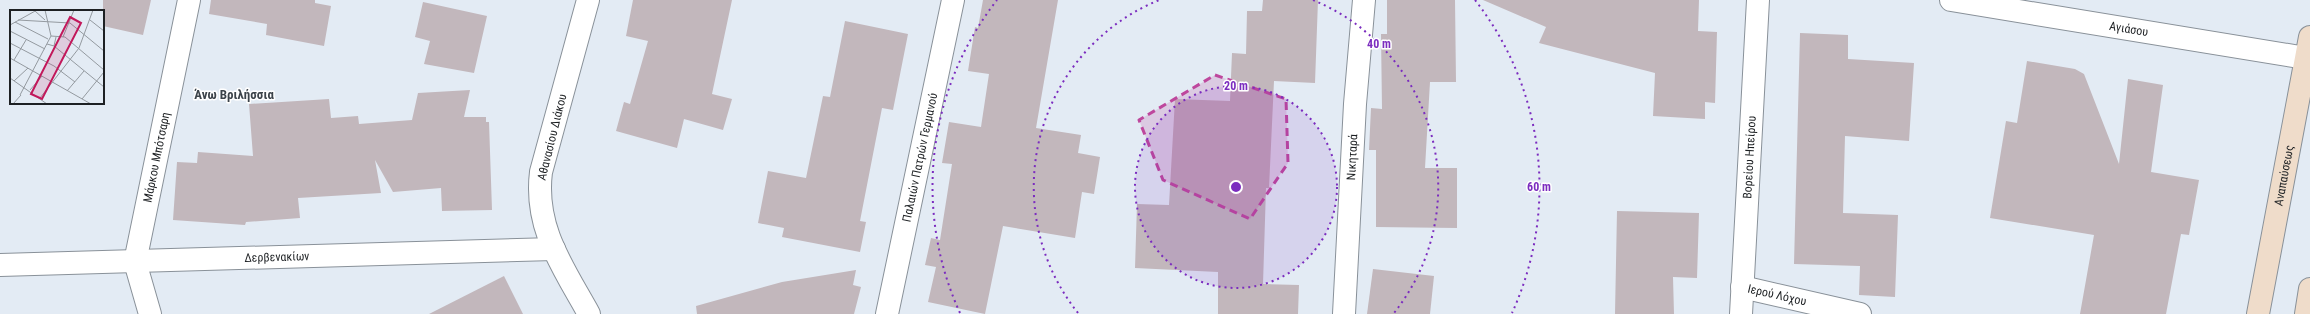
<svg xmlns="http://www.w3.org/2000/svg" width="2310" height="314" font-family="'Roboto Condensed',sans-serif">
<rect width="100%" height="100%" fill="#e3ebf4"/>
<g fill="#c2b7bc">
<polygon points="103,0 151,0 143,35 103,26"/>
<polygon points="211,0 315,0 315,3 331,6 324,46 266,35 267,24 209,14"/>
<polygon points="633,0 732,0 712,94 732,99 723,130 684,119 677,148 616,131 624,102 630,104 648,41 626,36"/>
<polygon points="983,0 1058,0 1036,128 1081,135 1078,153 1100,157 1094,194 1082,192 1075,238 1003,226 985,314 928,302 936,267 925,265 931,238 940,240 952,164 942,163 949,122 981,127 989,74 968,71 975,27 978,28"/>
<polygon points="1263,0 1318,0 1315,83 1274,81 1269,188 1266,188 1263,284 1299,285 1298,314 1218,314 1218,272 1135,268 1137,204 1169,205 1175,99 1230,101 1232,53 1246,54 1247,11 1262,11"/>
<polygon points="1387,0 1455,0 1456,82 1430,82 1425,168 1457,168 1457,228 1376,227 1376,150 1369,150 1371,108 1382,109 1381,34 1387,34"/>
<polygon points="1483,0 1699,0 1698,31 1717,32 1715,103 1705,102 1705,119 1653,116 1655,73 1539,43 1546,27"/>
<polygon points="423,2 487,16 474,73 424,64 430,41 415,37"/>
<polygon points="845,21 908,34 893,110 882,108 860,221 866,222 860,252 782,237 784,228 758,223 768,171 806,178 823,96 830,97"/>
<polygon points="1800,33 1848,35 1848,59 1914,63 1909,141 1845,136 1843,213 1898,215 1895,297 1859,295 1860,266 1794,264"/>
<polygon points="2027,61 2075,69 2084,74 2119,164 2128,79 2163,85 2151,172 2199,180 2189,235 2181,234 2166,314 2080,314 2094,235 1990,218 2006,121 2017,123"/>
<polygon points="470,90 464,117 486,117 486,122 489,122 492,210 442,211 441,188 393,192 375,160 381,193 298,198 300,218 246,222 245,225 173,220 177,162 197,163 198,152 253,156 249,104 329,99 331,118 358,116 359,124 412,120 418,93"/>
<polygon points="1617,211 1699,213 1697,278 1673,277 1674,314 1615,314"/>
<polygon points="1373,269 1434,276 1430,314 1367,314"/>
<polygon points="856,270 853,285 861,287 854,314 697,314 696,306 782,282"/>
<polygon points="504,276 523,314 429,314"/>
</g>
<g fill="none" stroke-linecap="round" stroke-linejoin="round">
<defs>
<g id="minor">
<path d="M588,0L541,172C534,228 563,267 589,314"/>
<path id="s1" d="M1951,0L2306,58"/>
<path id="s2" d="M0,265L554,249"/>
<path id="s3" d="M1742,287L1860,314"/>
<path id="s4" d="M150,314L135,262L189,0"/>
<path id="s5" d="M887,314L953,0"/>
<path id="s6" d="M1344,314L1355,104L1364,0"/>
<path id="s7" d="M1741,314L1758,0"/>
</g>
<g id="secondary">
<path id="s8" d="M2258,314L2310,37"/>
<polyline points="2306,314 2310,289"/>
</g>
</defs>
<use href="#minor" stroke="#899199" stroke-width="24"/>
<use href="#secondary" stroke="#899199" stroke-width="24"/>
<use href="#minor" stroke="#fff" stroke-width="22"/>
<use href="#secondary" stroke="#efdcca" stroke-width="22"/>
</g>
<path fill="#be479d" fill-opacity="0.2" stroke="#be479d" stroke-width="3" stroke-dasharray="8 5" stroke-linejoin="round" d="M1215,75L1286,99L1288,163L1250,219L1163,180L1139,120Z"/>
<circle cx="1236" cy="187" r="101" fill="#7b2cbf" fill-opacity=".12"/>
<g fill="none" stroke="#7b2cbf" stroke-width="2" stroke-dasharray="2 4">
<circle cx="1236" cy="187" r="101"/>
<path d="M1078 313A202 202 0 0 1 1159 0M1313 0A202 202 0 0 1 1394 313"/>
<path d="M960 313A303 303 0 0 1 997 0M1475 0A303 303 0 0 1 1512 313"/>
</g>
<g text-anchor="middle" stroke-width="3" stroke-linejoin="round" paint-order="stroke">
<g font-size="12" fill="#1d2023" stroke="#fff">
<text dy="4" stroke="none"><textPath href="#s1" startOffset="180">Αγιάσου</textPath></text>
<text transform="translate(552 137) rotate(-76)" y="4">Αθανασίου Διάκου</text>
<text dy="4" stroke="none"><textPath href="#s5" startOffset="160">Παλαιών Πατρών Γερμανού</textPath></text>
<text dy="4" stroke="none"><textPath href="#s6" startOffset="157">Νικηταρά</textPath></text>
<text dy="4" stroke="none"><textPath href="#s7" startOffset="157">Βορείου Ηπείρου</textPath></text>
<text dy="4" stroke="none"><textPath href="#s4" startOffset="161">Μάρκου Μπότσαρη</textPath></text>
<text dy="4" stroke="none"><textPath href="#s8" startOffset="141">Αναπαύσεως</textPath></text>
<text dy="4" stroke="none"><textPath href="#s2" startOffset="277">Δερβενακίων</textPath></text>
<text dy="4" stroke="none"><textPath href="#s3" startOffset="36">Ιερού Λόχου</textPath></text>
</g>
<g font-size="13" font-weight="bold" fill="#3c434a" stroke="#fff">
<text x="234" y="99">Άνω Βριλήσσια</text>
</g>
</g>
<g transform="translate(10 10)">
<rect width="94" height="94" fill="#e3ebf4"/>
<path fill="none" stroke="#949aa0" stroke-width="1" d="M35,0L41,26M25,1L35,10M8,10L60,13L94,41M80,10L94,21M5,12L38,29M0,15L27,0M0,21L35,39M41,26L55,27L94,60M53,27L64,0M0,33L44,56L65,72M37,34L44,36L46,27M44,36L94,77M0,48L81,94M4,50L16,30M0,68L37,94M4,71L18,58M20,80L32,66M57,81L74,61M10,85L41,26M30,88L69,38L83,0M72,89L94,62M3,94L11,85"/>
<path fill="#c2185b" fill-opacity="0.15" stroke="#c2185b" stroke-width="2" d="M60,7L71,13L32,89L21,84Z"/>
<rect width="94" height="94" fill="none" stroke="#1d2023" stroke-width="2"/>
</g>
<circle cx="1236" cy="187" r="6" fill="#7b2cbf" stroke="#fff" stroke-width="2"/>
<g font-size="12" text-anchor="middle" font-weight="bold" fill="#7b2cbf" stroke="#fff" stroke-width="3" stroke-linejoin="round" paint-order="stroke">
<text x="1379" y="48">40 m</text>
<text x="1236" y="90">20 m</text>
<text x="1539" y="191">60 m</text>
</g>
</svg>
